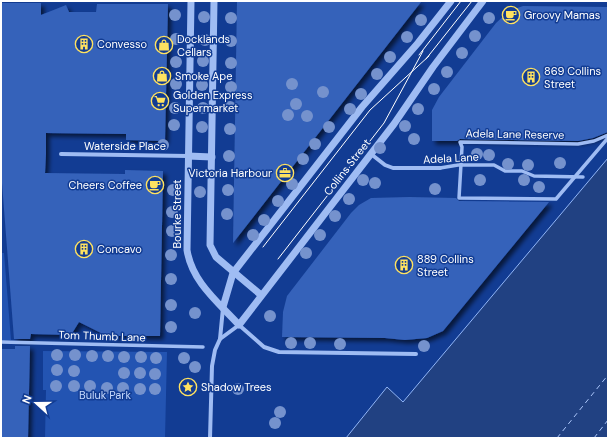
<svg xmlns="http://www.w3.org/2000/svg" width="609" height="439" font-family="'DM Sans',sans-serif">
<defs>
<filter id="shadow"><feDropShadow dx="3.5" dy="3.5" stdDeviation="2" flood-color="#0009"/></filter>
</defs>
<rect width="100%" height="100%" fill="#123c93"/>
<g fill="#2354b2">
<polygon points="1,253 4,253 11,340 1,341"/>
<polygon points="43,351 167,352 165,438 45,438 46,390 43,390"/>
</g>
<polygon fill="#214182" stroke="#91b5f6" points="608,158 608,438 346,438 387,387 403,402"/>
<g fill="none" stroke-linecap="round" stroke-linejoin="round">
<g stroke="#abc6fa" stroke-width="1" stroke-dasharray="5 4" stroke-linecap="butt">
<polyline points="557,438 608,375"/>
<polyline points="594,438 608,420"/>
</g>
</g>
<g fill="#3562ba" filter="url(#shadow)">
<polygon points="237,1 421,2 233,243"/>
<polygon points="1,3 41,3 41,15 66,5 69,12 96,12 97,4 168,4 165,141 126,140 126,134 46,133 46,154 45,173 125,174 125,170 163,171 160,336 107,336 79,322 71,335 31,334 30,339 14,339 1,170"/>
<polygon points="523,6 608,7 608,132 593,138 578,141 460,139 457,141 432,141 432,110 439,97 496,23 509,11"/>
<polygon points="409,197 456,198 459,201 549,202 443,331 427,338 405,340 385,338 282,337 283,312 287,296 351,213 359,205 371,198"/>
<polygon points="15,346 30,346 28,438 1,438 1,349 15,349"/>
</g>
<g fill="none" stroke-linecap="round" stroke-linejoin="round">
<g stroke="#9fbcf3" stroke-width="3.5">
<polyline points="608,135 594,141 578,144 460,142 462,147 459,198 556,199 608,138"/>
<polyline points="440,168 458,165 494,165 505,171 522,171 534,176 583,177"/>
<polyline points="1,342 203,347"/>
</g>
<g stroke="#9fbcf3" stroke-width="4">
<polyline points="61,154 188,156"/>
<polyline points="371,154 385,165 393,168 440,168"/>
<polyline points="220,339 239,325 264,347 279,352 416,354"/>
<polyline points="210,438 212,366 215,350 220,339 223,308"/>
</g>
<g stroke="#9fbcf3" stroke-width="7">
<path d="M191,1L187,250C192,282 218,302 239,325L394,124L433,67L483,1"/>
<polyline points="214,1 210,245 216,257 261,295"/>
<polyline points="188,156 212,157"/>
<polyline points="223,307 233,273 362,107 418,43 451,1"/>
</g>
<g stroke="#fff" stroke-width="1">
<polyline points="419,55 461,1"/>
<polyline points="426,59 472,1"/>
<polyline points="263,247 370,110 429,56"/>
<polyline points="278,259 384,123 423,51"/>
</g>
</g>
<g fill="#7592cd">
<circle cx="175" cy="15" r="6"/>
<circle cx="204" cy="17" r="6"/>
<circle cx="231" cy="18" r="6"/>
<circle cx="489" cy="18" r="6"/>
<circle cx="421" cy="20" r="6"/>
<circle cx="475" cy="36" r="6"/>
<circle cx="407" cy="37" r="6"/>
<circle cx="176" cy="39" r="6"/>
<circle cx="205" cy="40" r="6"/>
<circle cx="231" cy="41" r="6"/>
<circle cx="462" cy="53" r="6"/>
<circle cx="390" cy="57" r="6"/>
<circle cx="203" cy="61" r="6"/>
<circle cx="176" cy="62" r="6"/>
<circle cx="231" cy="63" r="6"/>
<circle cx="447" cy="72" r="6"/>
<circle cx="377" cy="74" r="6"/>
<circle cx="176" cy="84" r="6"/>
<circle cx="292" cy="84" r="6"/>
<circle cx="202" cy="85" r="6"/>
<circle cx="231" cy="87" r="6"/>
<circle cx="434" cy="89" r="6"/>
<circle cx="323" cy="92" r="6"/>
<circle cx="361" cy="94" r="6"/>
<circle cx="296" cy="104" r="6"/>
<circle cx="230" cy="107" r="6"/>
<circle cx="175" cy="108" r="6"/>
<circle cx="203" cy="108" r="6"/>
<circle cx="350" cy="109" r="6"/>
<circle cx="418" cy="109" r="6"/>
<circle cx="288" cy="115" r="6"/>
<circle cx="307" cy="116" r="6"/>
<circle cx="174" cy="125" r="6"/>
<circle cx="405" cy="126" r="6"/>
<circle cx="202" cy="127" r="6"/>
<circle cx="329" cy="127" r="6"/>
<circle cx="230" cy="129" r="6"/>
<circle cx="414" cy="139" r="6"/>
<circle cx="315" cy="144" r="6"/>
<circle cx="163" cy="145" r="6"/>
<circle cx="380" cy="148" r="6"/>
<circle cx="477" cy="154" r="6"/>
<circle cx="489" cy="155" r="6"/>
<circle cx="229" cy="156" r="6"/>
<circle cx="303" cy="159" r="6"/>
<circle cx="560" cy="163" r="6"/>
<circle cx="508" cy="164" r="6"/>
<circle cx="528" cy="165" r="6"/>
<circle cx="363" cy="180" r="6"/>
<circle cx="480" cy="180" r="6"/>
<circle cx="524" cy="180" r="6"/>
<circle cx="375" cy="183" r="6"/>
<circle cx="292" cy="184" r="6"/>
<circle cx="539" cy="187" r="6"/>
<circle cx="435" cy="189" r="6"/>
<circle cx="173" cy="190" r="6"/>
<circle cx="228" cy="190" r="6"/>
<circle cx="200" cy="192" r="6"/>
<circle cx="349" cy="199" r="6"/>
<circle cx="278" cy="201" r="6"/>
<circle cx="172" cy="212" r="6"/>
<circle cx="227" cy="214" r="6"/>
<circle cx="335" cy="216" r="6"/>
<circle cx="264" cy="220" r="6"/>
<circle cx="172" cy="231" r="6"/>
<circle cx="253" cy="235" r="6"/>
<circle cx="320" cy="235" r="6"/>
<circle cx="306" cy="253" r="6"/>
<circle cx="171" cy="255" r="6"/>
<circle cx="171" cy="279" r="6"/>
<circle cx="171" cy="305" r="6"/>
<circle cx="195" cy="313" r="6"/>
<circle cx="270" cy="316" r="6"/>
<circle cx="171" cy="327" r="6"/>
<circle cx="291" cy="343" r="6"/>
<circle cx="310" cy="343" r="6"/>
<circle cx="340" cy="344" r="6"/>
<circle cx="424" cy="346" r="6"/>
<circle cx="57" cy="355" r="6"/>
<circle cx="75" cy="355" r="6"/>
<circle cx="92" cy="356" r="6"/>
<circle cx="108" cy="356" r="6"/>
<circle cx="124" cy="357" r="6"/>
<circle cx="141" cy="357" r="6"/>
<circle cx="156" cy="358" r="6"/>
<circle cx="184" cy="358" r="6"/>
<circle cx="195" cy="367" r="6"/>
<circle cx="57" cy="370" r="6"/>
<circle cx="74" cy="371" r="6"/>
<circle cx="124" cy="373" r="6"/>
<circle cx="140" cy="373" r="6"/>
<circle cx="155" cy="374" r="6"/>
<circle cx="56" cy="386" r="6"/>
<circle cx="74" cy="386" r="6"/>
<circle cx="90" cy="386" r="6"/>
<circle cx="107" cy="388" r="6"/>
<circle cx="123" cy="388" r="6"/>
<circle cx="140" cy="389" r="6"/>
<circle cx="155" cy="389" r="6"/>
<circle cx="238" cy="389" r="6"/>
<circle cx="280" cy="412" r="6"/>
<circle cx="275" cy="423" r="6"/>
</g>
<defs>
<symbol id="cafe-ring" viewBox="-11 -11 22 22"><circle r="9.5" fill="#123c93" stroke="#ffe260" stroke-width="1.5"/><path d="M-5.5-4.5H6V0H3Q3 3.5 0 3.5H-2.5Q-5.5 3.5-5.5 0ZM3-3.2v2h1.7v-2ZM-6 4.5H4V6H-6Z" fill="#ffe260"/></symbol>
<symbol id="building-ring" viewBox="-11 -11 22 22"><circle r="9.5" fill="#123c93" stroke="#ffe260" stroke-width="1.5"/><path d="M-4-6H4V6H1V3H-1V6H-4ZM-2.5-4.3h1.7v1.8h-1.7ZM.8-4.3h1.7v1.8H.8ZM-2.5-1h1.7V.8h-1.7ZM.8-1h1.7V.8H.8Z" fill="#ffe260"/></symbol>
<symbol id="shop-ring" viewBox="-11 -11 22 22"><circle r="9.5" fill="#123c93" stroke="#ffe260" stroke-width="1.5"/><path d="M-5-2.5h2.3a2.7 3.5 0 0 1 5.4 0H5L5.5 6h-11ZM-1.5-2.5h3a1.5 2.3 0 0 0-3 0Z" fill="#ffe260"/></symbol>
<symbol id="supermarket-ring" viewBox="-11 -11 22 22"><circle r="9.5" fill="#123c93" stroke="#ffe260" stroke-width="1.5"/><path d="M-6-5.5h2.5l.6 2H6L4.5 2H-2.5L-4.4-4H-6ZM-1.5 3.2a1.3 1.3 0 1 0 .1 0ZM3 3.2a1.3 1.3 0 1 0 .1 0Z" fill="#ffe260"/></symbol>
<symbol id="office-ring" viewBox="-11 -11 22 22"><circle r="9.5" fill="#123c93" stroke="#ffe260" stroke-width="1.5"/><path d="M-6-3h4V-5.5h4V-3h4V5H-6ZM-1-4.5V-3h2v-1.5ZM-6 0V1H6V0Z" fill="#ffe260"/></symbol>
<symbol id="sight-ring" viewBox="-11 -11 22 22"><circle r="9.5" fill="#123c93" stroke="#ffe260" stroke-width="1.5"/><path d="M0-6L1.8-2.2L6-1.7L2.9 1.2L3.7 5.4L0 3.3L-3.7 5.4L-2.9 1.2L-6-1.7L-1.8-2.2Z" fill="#ffe260"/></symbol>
</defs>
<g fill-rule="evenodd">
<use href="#cafe-ring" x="501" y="5" width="20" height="20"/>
<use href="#building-ring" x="74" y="34" width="20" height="20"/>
<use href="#shop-ring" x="154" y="35" width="20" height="20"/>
<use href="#shop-ring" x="152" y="66" width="20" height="20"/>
<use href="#building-ring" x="521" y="67" width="20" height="20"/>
<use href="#supermarket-ring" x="150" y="91" width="20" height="20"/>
<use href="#office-ring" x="275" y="163" width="20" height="20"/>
<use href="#cafe-ring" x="145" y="175" width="20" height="20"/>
<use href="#building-ring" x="74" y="239" width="20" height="20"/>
<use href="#building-ring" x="394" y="255" width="20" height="20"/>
<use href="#sight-ring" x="178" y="377" width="20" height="20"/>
</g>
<g text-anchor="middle" stroke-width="3" stroke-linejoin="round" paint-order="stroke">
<g font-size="11" fill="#fff" stroke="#123c93" text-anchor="start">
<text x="524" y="19">Groovy Mamas</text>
<text x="177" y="43">Docklands<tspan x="177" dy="13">Cellars</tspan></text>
<text x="97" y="48">Convesso</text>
<text x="544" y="75">869 Collins<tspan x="544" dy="13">Street</tspan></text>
<text x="175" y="80">Smoke Ape</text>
<text x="173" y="99">Golden Express<tspan x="173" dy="13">Supermarket</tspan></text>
<text x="272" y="177" text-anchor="end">Victoria Harbour</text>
<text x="142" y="189" text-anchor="end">Cheers Coffee</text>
<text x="97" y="253">Concavo</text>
<text x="417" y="263">889 Collins<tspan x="417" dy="13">Street</tspan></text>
<text x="201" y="391">Shadow Trees</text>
</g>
<g font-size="11" fill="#fff" stroke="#123c93">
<text transform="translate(515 134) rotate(1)" y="4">Adela Lane Reserve</text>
<text x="125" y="150">Waterside Place</text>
<text transform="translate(451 158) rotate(-3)" y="4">Adela Lane</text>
<text transform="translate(347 167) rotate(-52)" y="4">Collins Street</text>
<text transform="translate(177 214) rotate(-90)" y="4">Bourke Street</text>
<text transform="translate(102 336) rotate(2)" y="4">Tom Thumb Lane</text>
</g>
<g font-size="11" fill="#c6d9fd" stroke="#123c93">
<text x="105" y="399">Buluk Park</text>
</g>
</g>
<rect width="609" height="439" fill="none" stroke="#ffffff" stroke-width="4"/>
<g transform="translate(36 403) rotate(291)" stroke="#123c93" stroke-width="3" paint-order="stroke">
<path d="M0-3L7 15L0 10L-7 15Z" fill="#ffffff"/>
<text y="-6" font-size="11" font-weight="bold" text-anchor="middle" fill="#ffffff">N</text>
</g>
</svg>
